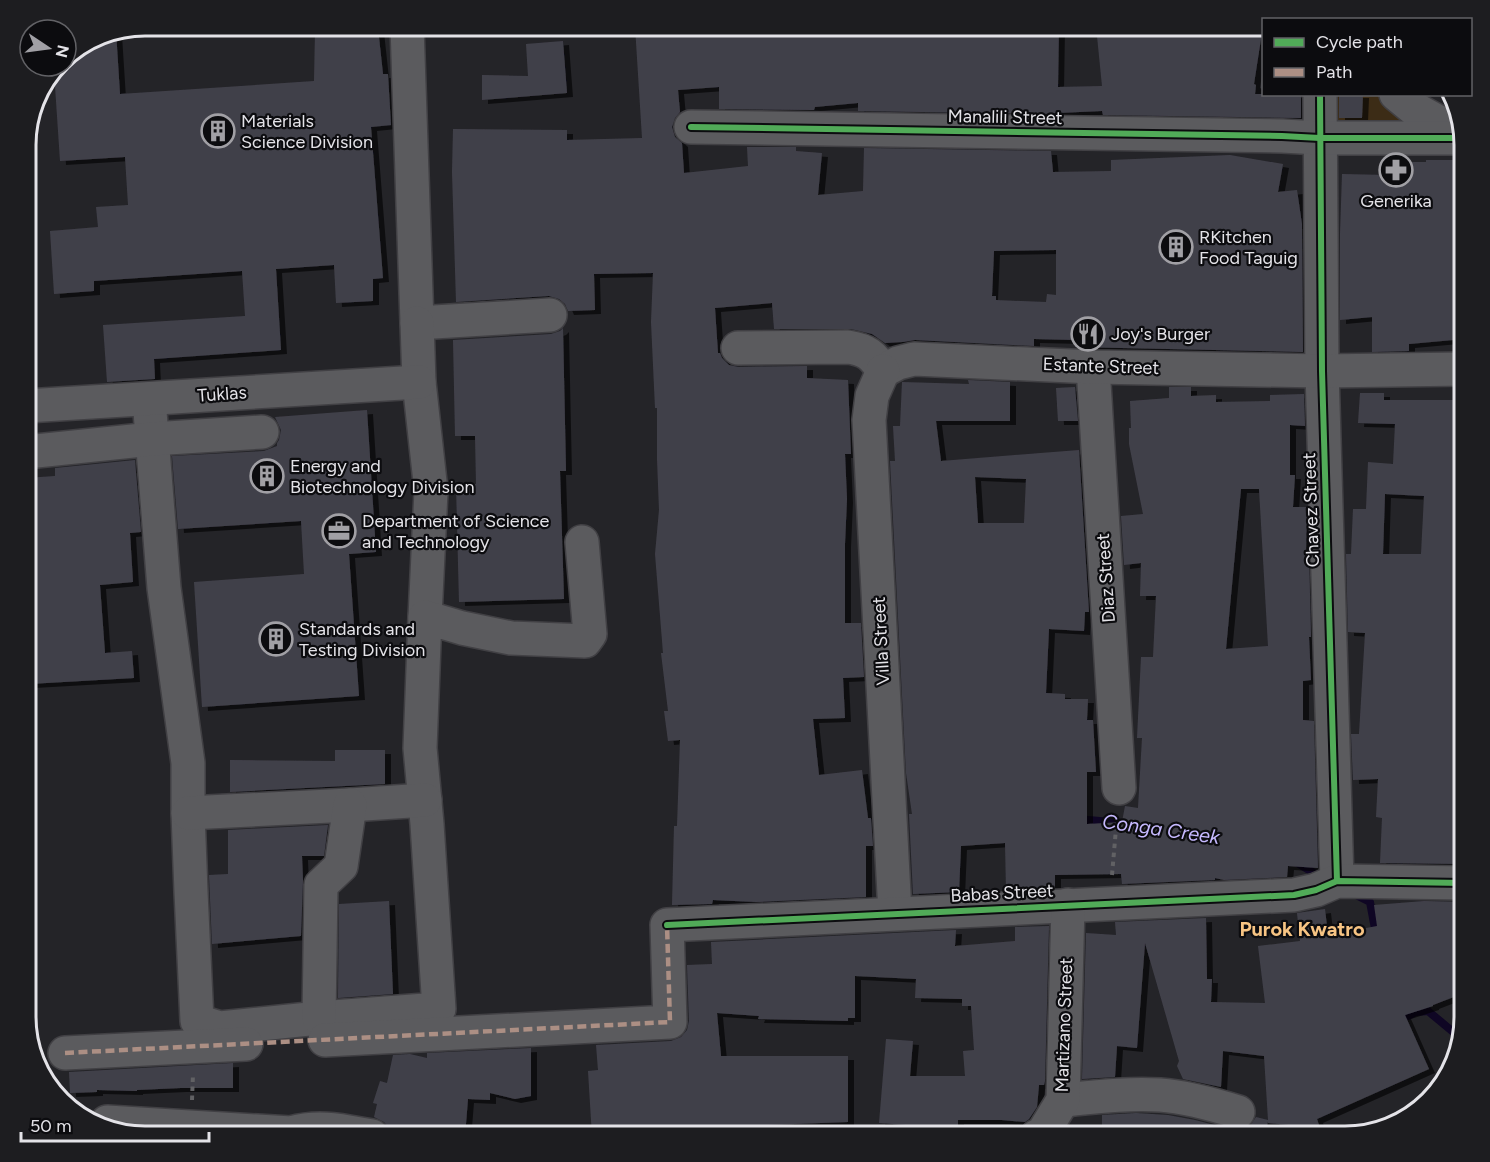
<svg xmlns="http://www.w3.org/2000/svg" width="1490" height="1162" font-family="Figtree,sans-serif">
<defs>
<filter id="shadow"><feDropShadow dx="6" dy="4" stdDeviation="0" flood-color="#0009"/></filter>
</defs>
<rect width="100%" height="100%" fill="#242428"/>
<polygon fill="#3c2c16" points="1394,94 1440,129 1329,127 1330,95"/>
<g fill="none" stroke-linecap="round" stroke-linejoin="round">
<g stroke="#0f0624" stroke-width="8">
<polyline points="1077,819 1122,823"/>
<polyline points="1296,862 1322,878"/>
<polyline points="1354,894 1370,902 1376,934"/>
<polyline points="1403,1007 1406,1017 1416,1012 1428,1011 1458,1036"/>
</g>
</g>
<g fill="#41404a" fill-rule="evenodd" filter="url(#shadow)">
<path d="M635,26H1059L1058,87L1102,86L1096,26H1263L1254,84L1256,85L1255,94H1301V118L1103,115L1102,111L1058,113V114L858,111V103L815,107L814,110L719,109V87L678,90L680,112L675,118L672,127L675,137L682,143L684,173L748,166L747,147H796V151L822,153L818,195L863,191L864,148L1051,151L1053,172L1111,171V160L1230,155L1283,164L1278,192L1297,190L1302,224L1303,352L1075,347V340L1034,339V346L915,340L903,342L885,343L872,334L851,329H774L772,303L715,308L718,353H720L722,358L729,365L738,367L807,366V378L848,380L851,454H845L847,499L845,544V623H861L864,677L843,678L845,718L813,719L819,775L862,770L868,818H871L873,846H866V897L756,902L713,900L712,904L672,905L674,826H677L680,740L668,741L664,711H668L661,653H663L655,554L659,510L657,459V408H655L651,322L653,273L594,274L595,310L568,311L565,304L559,299L549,296L456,302L452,172L453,129L567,130V140L642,138ZM1056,250V295L1047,294L1046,302L996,300V296H992L994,251Z"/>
<polygon points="378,28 383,74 388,74 391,125 371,127 383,278 373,279 373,301 336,303 334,265 276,269 281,350 154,359 155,379 107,382 103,325 245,316 242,271 94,281 94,291 54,294 50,231 98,227 96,207 128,205 125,157 60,161 54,71 58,66 66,66 66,55 100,34 116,31 120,94 314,81 315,32 340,32"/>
<polygon points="563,41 567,93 482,100 482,75 528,76 526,44"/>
<polygon points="1339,94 1363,94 1362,118 1339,118"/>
<polygon points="1426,160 1464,160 1464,339 1409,344 1409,351 1372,352 1372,317 1340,320 1340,234 1342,174 1387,175 1387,162 1426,162"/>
<polygon points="563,328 566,471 560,471 564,599 459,602 456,485 476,484 475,436 455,436 453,340 551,334 560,331"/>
<path d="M968,380L1010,382V421H936L941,461L1079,450L1089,612H1085L1084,631L1049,629L1046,693L1065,694V699H1088L1087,720H1093L1096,772H1087V824L1122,822L1125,806L1138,808L1142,738H1137L1141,657H1153L1156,596H1140L1141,563L1124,565L1121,516L1143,514L1129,444V428H1131L1130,401L1169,398V387H1191V396L1216,395V402L1270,401V395L1304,394L1305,426L1290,425V475H1295L1293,507H1307L1306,552H1309L1311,637H1309L1311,680L1303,681V720L1314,721L1318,868L1288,866L1287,877L1224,880L1215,878V880L1122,884L1121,874L1055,875V888L1006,890L1005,843L961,846L959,892L913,894L909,814H912L906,773L890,461H895L893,426H900L902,382L969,384ZM975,477L1026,479L1024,523H978ZM1241,489H1259L1268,646L1226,649Z"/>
<polygon points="1075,387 1078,421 1058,421 1056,388"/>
<path d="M1360,393H1384V400H1464V864L1380,863L1382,818L1376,817L1378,779L1353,780L1351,734H1359L1365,633L1348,632L1346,554H1351L1353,509H1366L1368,462L1393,464L1395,424L1358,423ZM1385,494L1424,496L1421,554H1383Z"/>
<polygon points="367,410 376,552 349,554 359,696 202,707 194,582 304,574 301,521 178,529 172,456 264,451 277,446 277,443 279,440 281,430 275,417"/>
<polygon points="135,460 141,532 130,533 133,582 100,585 105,653 132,651 134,678 29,684 26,637 26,478 55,476 55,468"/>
<polygon points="335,750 385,750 385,784 230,792 230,760 335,761"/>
<polygon points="328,825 324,856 302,856 303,880 301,936 212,944 209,875 228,874 228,830"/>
<polygon points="389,901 393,994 338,998 339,904"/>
<polygon points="1424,901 1464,902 1464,993 1433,1005 1433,1006 1405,1015 1429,1069 1317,1119 1320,1128 1268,1123 1268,1121 1265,1137 1102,1137 1102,1115 1136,1113 1168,1115 1195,1120 1233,1130 1242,1130 1250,1126 1256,1117 1268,1120 1264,1056 1223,1051 1221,1087 1183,1079 1177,1066 1179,1061 1145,943 1137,1048 1117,1046 1115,1077 1082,1079 1086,933 1116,935 1115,922 1206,918 1207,979 1212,979 1211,1002 1265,1003 1258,946 1300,941 1297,913 1325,909 1328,935 1377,926 1374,905"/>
<polygon points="1049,926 1045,1081 1044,1085 1039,1085 1037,1107 1029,1119 1025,1122 1002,1120 958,1120 958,1126 932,1127 879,1123 886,1039 913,1041 910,1076 965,1076 963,1051 974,1050 971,1006 962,1006 962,999 915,998 916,979 855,976 855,1018 848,1018 848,1021 758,1019 759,1016 717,1013 721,1056 848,1056 848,1122 740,1126 740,1129 688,1130 688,1136 592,1136 588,1071 598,1070 596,1045 671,1041 681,1037 687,1030 689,1021 687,965 712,964 711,942 956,930 955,946 1015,941 1015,927"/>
<polygon points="531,1048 531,1096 515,1099 490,1093 490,1100 468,1099 465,1136 390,1136 389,1129 384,1122 374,1117 377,1104 373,1103 380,1081 387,1083 393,1055 410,1054 427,1058 427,1053"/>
<polygon points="233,1063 233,1088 181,1088 137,1090 137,1091 97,1090 97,1092 70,1093 69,1072"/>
</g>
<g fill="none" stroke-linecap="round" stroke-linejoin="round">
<defs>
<g id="minor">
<polyline points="407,26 417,323 550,315"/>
<polyline points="1320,94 1322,371 1337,881"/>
<polyline points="1396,94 1413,108 1462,135"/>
<polyline points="691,127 1282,136 1320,138 1463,138"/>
<polyline points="417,323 419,382 431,491 425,617"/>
<path d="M738,348L848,347C867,350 873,355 883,371"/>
<polyline points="1093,367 1119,788"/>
<polyline points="883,371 898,363 914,359 1093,367 1322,371 1464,369"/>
<polyline points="883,371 872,396 869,420 895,913"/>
<polyline points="149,399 164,588 188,763 188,813 191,892 197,1021 220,1028 319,1018 439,1009 427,824 420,748 425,617 462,628 511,638 585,641 590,634 582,542"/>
<polyline points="26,406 419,382"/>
<polyline points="36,451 152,439 262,432"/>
<polyline points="188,813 350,805 425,800"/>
<polyline points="319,1018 321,885 341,866 350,805"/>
<polyline points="325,1040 670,1022 667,925 1294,895 1316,890 1337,881 1464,883"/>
<polyline points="65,1053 246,1044"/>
<path d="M1063,1100C1095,1097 1128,1093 1160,1095C1187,1097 1212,1104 1238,1112"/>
<path d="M107,1122L291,1133C320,1125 343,1131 372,1136"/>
<polyline points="1037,1136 1041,1136 1063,1100 1068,905"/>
</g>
</defs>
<use href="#minor" stroke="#414044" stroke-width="36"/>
<g stroke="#616164" stroke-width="4" stroke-dasharray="4.5 4.5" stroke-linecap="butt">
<polyline points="1112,875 1117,817"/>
<polyline points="192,1100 193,1074"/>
</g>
<use href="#minor" stroke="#5b5b5e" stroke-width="33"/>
<polyline stroke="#ac8f84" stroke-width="4.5" stroke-dasharray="9 4.5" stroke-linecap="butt" points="65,1053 670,1022 667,925"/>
<defs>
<g id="cycleway">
<polyline points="1320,94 1322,371 1337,881"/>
<polyline points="691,127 1282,136 1320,138 1463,138"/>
<polyline points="667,925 1294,895 1316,890 1337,881 1464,883"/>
</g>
</defs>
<use href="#cycleway" stroke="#0c0c0f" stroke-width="10"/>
<use href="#cycleway" stroke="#51ab58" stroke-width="6"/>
</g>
<defs>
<symbol id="building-ring" viewBox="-11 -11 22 22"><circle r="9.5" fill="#0c0c0f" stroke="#a1a0a5" stroke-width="1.5"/><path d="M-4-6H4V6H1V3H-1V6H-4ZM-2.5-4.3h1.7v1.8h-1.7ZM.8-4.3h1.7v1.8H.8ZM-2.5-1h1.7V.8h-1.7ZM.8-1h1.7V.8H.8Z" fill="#a1a0a5"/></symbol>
<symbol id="pharmacy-ring" viewBox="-11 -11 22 22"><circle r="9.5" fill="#0c0c0f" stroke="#a1a0a5" stroke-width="1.5"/><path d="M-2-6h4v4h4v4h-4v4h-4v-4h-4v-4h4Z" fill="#a1a0a5"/></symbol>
<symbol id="restaurant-ring" viewBox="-11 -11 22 22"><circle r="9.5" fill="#0c0c0f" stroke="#a1a0a5" stroke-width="1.5"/><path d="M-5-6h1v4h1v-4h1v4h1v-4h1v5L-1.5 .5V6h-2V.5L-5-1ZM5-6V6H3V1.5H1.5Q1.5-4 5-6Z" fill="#a1a0a5"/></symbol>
<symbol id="office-ring" viewBox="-11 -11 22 22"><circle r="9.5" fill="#0c0c0f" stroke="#a1a0a5" stroke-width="1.5"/><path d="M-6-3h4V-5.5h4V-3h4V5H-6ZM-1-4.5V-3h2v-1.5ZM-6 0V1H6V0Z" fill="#a1a0a5"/></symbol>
</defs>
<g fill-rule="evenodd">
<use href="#building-ring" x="199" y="112" width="38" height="38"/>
<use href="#pharmacy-ring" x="1377" y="151" width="38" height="38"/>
<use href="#building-ring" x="1157" y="228" width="38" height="38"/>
<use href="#restaurant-ring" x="1069" y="315" width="38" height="38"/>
<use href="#building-ring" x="248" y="457" width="38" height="38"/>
<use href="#office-ring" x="320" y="512" width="38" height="38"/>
<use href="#building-ring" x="257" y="620" width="38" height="38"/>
</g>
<g text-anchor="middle" stroke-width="4.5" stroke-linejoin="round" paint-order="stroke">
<g font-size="18" fill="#e4e3e8" stroke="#0c0c0f">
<text transform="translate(1005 117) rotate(1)" y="6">Manalili Street</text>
<text transform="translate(1101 366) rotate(2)" y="6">Estante Street</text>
<text transform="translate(222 394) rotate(-4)" y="6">Tuklas</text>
<text transform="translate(1311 510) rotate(-92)" y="6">Chavez Street</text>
<text transform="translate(1106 578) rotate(-94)" y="6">Diaz Street</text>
<text transform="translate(881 641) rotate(-93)" y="6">Villa Street</text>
<text transform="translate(1002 893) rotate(-3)" y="6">Babas Street</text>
<text transform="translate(1064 1025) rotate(-88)" y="6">Martizano Street</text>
</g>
<g font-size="18" fill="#e4e3e8" stroke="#0c0c0f" text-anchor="start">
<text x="241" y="127">Materials<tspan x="241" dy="21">Science Division</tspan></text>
<text x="1396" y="207" text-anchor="middle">Generika</text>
<text x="1199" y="243">RKitchen<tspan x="1199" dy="21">Food Taguig</tspan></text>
<text x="1111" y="340">Joy's Burger</text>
<text x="290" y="472">Energy and<tspan x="290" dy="21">Biotechnology Division</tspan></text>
<text x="362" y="527">Department of Science<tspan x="362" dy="21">and Technology</tspan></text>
<text x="299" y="635">Standards and<tspan x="299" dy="21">Testing Division</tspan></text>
</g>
<g font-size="20" font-style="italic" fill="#c6b9ff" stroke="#0c0c0f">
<text transform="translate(1161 829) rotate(8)" y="7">Conga Creek</text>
</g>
<g font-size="20" font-weight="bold" fill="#f7c483" stroke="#0c0c0f">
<text x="1302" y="936">Purok Kwatro</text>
</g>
</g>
<path d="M0 0H1490V1162H0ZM145 36H1345A109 109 0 0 1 1454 145V1017A109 109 0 0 1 1345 1126H145A109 109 0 0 1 36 1017V145A109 109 0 0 1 145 36Z" fill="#1d1d20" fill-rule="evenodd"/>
<path fill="none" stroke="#e4e3e8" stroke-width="3" d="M145 36H1345A109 109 0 0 1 1454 145V1017A109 109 0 0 1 1345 1126H145A109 109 0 0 1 36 1017V145A109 109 0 0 1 145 36Z"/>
<rect x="1262" y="18" width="210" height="78" fill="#0c0c0f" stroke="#626266" stroke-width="1.5"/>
<rect x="1274" y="38" width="30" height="9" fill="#51ab58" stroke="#626266" stroke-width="1.5"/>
<text x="1316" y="48" font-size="18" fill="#e4e3e8">Cycle path</text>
<rect x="1274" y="68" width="30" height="9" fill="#ac8f84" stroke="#626266" stroke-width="1.5"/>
<text x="1316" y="78" font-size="18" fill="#e4e3e8">Path</text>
<g transform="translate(48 48) rotate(103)"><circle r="28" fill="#0c0c0f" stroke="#626266" stroke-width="1.5"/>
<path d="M0-4.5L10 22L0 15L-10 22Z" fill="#a1a0a5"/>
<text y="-9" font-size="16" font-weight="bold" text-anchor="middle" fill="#e4e3e8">N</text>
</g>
<path d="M21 1132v9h188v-9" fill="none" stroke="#e4e3e8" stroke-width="3"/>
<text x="30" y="1132" font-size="18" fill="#e4e3e8" stroke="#0c0c0f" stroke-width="4.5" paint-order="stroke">50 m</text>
</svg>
